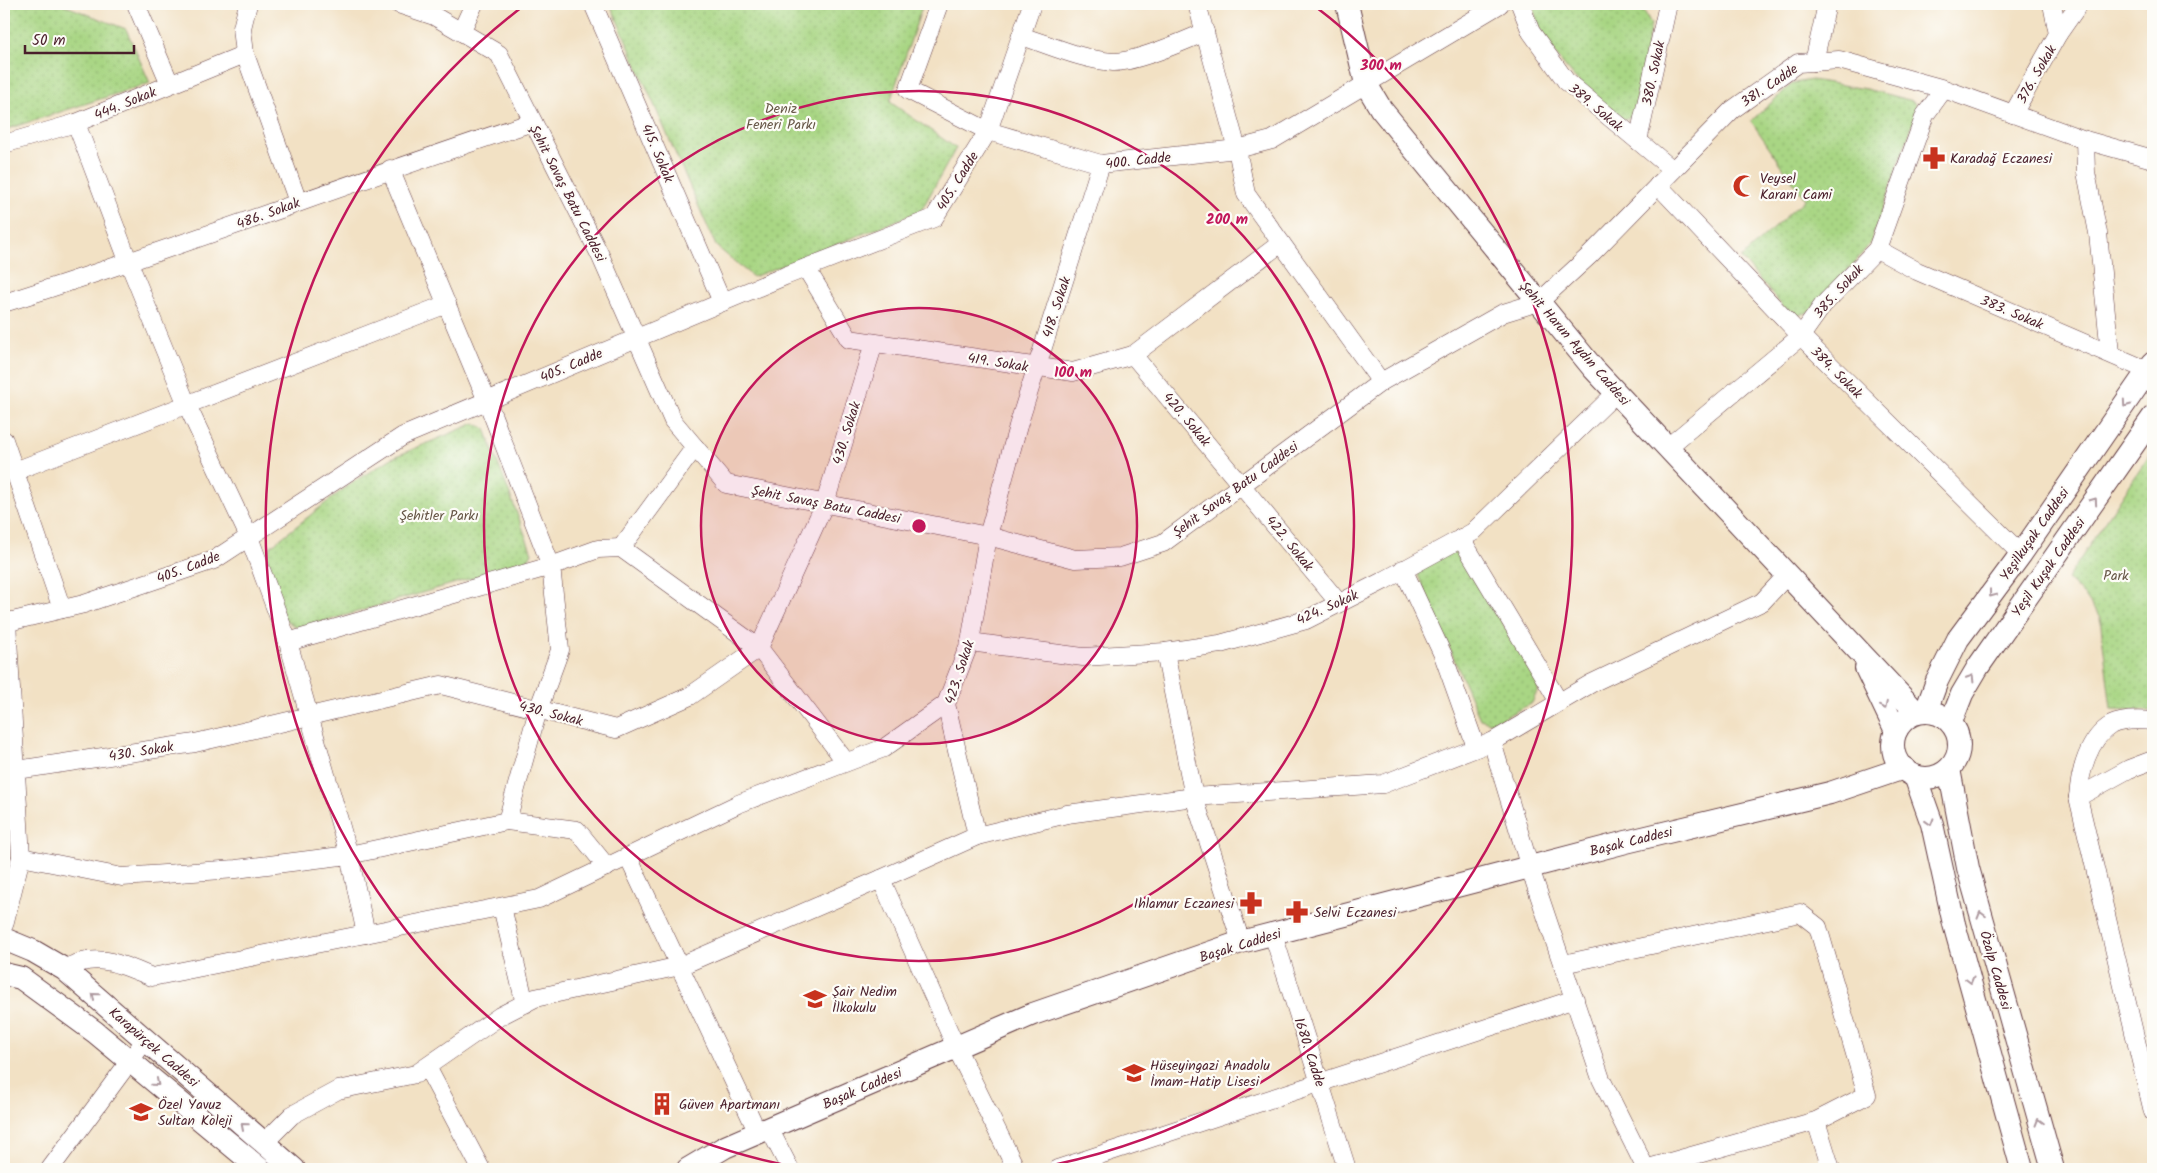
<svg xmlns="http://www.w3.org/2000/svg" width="2157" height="1173" font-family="Kalam,sans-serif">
<defs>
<pattern id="park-dots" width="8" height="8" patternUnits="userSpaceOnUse" patternTransform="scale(1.25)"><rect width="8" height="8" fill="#a9d684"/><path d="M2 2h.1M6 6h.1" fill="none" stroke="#93b772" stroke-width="1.8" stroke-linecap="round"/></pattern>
</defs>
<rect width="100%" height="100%" fill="#fdfcf7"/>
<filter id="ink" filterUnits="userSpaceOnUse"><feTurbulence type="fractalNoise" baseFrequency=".02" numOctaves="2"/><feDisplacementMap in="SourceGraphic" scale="10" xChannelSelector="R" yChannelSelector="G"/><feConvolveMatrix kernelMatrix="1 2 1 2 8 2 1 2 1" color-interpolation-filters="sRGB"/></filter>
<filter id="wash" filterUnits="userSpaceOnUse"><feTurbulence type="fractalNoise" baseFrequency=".0096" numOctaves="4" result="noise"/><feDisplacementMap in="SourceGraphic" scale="20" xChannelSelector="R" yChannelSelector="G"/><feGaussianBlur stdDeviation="1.12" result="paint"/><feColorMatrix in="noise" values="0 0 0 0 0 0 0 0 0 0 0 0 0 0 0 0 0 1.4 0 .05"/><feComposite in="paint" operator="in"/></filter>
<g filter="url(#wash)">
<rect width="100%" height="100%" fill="#f2e1c4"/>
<g fill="url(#park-dots)" stroke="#7a7a58">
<polygon points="4,4 61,4 126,29 150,83 4,130"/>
<polygon points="610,4 923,4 890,102 956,148 921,211 753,277 716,246"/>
<path d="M1535,4H1631L1642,7L1651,24L1634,115L1623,120C1614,114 1605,108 1597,101C1578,82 1530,32 1535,4Z"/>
<polygon points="1812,80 1866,89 1913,101 1918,109 1871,242 1854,264 1809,312 1797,316 1790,315 1741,258 1805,199 1751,121 1793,83"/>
<polygon points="475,423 485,429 532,553 527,562 299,629 284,619 267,555 271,546 350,484 392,458"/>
<polygon points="2153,450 2153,711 2111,709 2100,618 2084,595 2067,579"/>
<polygon points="1454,549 1463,557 1540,685 1532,703 1493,723 1480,719 1418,575 1418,571"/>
</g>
</g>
<g filter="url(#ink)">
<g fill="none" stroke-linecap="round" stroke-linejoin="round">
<defs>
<g id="minor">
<polyline points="136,4 170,84"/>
<polyline points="248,4 242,28 245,54 298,202"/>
<polyline points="398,4 434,16 499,54 600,255 673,421 726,484 988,536 1075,559 1120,557 1163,543 1381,382 1503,313 1539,302 1589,256 1732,110 1798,63 1839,60 1944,89 2085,140 2153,159"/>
<polyline points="593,4 722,302"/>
<polyline points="939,4 908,90 988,131 1101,164 1237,149 1272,140 1500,4"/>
<polyline points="1197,4 1237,149 1246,194 1381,382"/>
<polyline points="1520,4 1531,32 1566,81 1673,170"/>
<polyline points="461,32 474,4"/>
<polyline points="2058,34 2079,4"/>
<path d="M1021,36C1050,45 1082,60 1113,62C1133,63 1185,41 1205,32"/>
<polyline points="1814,62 1827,4"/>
<polyline points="2013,114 2058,34 2052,4"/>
<polyline points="76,123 129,263 187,405 249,537 288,642 349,855 366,934"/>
<polyline points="2085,140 2086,172 2098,233 2110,353"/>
<polyline points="1638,141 1668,4"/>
<polyline points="4,144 76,123 245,54"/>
<polyline points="390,169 487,401 551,566 560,650 538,710 507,821"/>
<polyline points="1658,185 1801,336 2021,554"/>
<polyline points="1877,249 1917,271 2149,371"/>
<polyline points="806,268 849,339 1073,372 1133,355 1281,243"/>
<path d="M4,303C182,247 356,180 533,122"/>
<polyline points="1133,355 1339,603"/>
<polyline points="4,440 62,609"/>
<polyline points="1668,447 1801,336 1823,305 1877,249 1925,115 1944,89"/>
<polyline points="4,471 15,471 447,304"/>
<polyline points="1461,538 1559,702"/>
<polyline points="621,548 695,447"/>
<polyline points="1403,569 1443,655 1476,747"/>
<polyline points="4,623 84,604 214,560 403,436 785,276 934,218 988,131 1032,4"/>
<polyline points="288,642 551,566 598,549 621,548 759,648 846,762"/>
<polyline points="970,642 1083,657 1165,652 1220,644 1306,620 1385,580 1473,532 1617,392"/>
<polyline points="1165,652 1194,797 1241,942"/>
<path d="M2153,721C2141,720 2123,719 2111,725C2088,739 2080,772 2078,797L2153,1112"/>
<polyline points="4,772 195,743 441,685 616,729 690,696 759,648 825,503 874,343"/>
<polyline points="2078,797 2129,769 2153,760"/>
<polyline points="977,836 946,704 970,642 988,536 1018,426 1101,164"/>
<polyline points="21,857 122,877 236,869 349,855 507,821 577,830 607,867"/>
<polyline points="628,857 758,1133"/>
<polyline points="881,879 977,836 1067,814 1194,797 1383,784 1492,742"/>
<polyline points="502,907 525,1004"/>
<polyline points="4,925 21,857 7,622"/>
<polyline points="1273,934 1347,1169"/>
<polyline points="1563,964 1800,913 1818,927 1867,1095 1816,1121 1645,1169"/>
<path d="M64,969C97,951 120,964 152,977L539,899L738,804L884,748L946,704"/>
<polyline points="427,1067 481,1169"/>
<polyline points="1816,1121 1831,1169"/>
<polyline points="769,1128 790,1169"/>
<polyline points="264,1143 292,1115 338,1090 416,1074 500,1016 535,998 680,966 881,879 956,1047 1016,1169"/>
<polyline points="50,1169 146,1039"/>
<polyline points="1057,1169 1575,999"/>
<polyline points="1646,1169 1601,1079 1530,868 1492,742 1592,683 1762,602 1787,575"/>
</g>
<g id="major">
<polyline points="1347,4 1366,84 1381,109 1593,368 1917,713"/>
<polyline points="1866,668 1896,731"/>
<polyline points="1926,711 1937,681 1958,639 2021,554 2153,363"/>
<circle cx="1926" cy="745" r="33"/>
<polyline points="1951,722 1962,694 1978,667 2153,417"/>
<polyline points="1949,769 1968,868 2053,1169"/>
<polyline points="1915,776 1932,824 1954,924 2022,1169"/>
<polyline points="4,939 33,951 64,969 294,1169"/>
<polyline points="4,974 21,978 95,1032 260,1169"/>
<polyline points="688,1169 725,1147 1033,1014 1241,942 1626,842 1830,793 1904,768"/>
</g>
</defs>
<use href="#minor" stroke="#633c42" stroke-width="19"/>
<use href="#major" stroke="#633c42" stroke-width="24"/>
<use href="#minor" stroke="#fff" stroke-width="18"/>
<use href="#major" stroke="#fff" stroke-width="22"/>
</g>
<defs><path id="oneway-chevron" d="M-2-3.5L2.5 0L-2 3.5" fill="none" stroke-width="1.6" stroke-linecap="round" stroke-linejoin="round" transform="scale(1.25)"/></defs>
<g stroke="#ae9aa0">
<use href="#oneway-chevron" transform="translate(2126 404) rotate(125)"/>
<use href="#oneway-chevron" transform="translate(2094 501) rotate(-55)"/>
<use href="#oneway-chevron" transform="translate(1992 594) rotate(127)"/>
<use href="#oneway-chevron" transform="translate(1971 678) rotate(-58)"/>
<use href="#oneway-chevron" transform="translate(1884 706) rotate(64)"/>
<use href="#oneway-chevron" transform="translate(1930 822) rotate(73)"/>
<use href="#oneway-chevron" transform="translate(1981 915) rotate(-106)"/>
<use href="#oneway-chevron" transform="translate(1970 980) rotate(75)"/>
<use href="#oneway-chevron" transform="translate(95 996) rotate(-139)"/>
<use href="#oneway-chevron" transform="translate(156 1083) rotate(40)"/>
<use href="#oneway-chevron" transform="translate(2039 1122) rotate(-106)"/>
<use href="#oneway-chevron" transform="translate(244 1126) rotate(-139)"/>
</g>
</g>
<circle cx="919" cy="526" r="218" fill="#c2185b" fill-opacity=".12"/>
<g fill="none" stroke="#c2185b" stroke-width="2.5">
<circle cx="919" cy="526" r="218"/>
<circle cx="919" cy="526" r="435"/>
<path d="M806 1169A653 653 0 0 1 526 4M1312 4A653 653 0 0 1 1032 1169"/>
</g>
<defs>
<symbol id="pharmacy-bare" viewBox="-9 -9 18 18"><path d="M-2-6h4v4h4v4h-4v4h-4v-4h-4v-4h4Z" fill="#c8321e" stroke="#fdfcf7" stroke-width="2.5" paint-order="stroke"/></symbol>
<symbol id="mosque-bare" viewBox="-9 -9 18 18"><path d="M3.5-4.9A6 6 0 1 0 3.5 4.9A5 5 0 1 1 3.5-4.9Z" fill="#c8321e" stroke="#fdfcf7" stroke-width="2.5" paint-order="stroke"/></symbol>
<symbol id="school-bare" viewBox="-9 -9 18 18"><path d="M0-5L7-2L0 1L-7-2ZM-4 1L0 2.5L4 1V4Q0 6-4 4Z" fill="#c8321e" stroke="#fdfcf7" stroke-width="2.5" paint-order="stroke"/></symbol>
<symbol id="building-bare" viewBox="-9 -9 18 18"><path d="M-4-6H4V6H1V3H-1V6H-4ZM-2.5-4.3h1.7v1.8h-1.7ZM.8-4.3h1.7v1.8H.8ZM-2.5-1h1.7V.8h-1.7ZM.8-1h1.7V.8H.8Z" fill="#c8321e" stroke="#fdfcf7" stroke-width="2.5" paint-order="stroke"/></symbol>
<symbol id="university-bare" viewBox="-9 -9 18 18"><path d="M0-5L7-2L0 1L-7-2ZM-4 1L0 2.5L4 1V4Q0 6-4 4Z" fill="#c8321e" stroke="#fdfcf7" stroke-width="2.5" paint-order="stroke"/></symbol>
</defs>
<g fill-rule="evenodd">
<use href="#pharmacy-bare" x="1918" y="142" width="32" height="32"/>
<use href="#mosque-bare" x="1728" y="170" width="32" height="32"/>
<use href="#pharmacy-bare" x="1235" y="887" width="32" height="32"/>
<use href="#pharmacy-bare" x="1281" y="896" width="32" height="32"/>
<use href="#school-bare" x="799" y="983" width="32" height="32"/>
<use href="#school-bare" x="1118" y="1057" width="32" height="32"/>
<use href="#building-bare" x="646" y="1088" width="32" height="32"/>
<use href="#university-bare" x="125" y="1096" width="32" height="32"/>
</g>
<g text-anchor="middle" stroke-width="4.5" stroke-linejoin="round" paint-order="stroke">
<g font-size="14" fill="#4a1f2b" stroke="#fdfcf7">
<text transform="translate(1653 73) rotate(-78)" y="5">380. Sokak</text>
<text transform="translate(2036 74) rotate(-60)" y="5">376. Sokak</text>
<text transform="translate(1769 85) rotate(-34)" y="5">381. Cadde</text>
<text transform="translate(125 103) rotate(-22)" y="5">444. Sokak</text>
<text transform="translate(1596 107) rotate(40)" y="5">389. Sokak</text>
<text transform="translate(658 153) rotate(67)" y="5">415. Sokak</text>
<text transform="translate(1138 160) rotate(-6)" y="5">400. Cadde</text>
<text transform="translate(957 181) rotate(-58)" y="5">405. Cadde</text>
<text transform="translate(568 193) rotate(63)" y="5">Şehit Savaş Batu Caddesi</text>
<text transform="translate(268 213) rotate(-20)" y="5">486. Sokak</text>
<text transform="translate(1838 291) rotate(-48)" y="5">385. Sokak</text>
<text transform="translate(1056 307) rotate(-72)" y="5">418. Sokak</text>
<text transform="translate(2012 312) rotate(23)" y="5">383. Sokak</text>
<text transform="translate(1575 343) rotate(49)" y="5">Şehit Harun Aydın Caddesi</text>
<text transform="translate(998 362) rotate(9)" y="5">419. Sokak</text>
<text transform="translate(571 365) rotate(-23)" y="5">405. Cadde</text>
<text transform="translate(1837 372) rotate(45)" y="5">384. Sokak</text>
<text transform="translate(1187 419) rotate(50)" y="5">420. Sokak</text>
<text transform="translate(846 433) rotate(-73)" y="5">430. Sokak</text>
<text transform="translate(1235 489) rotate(-36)" y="5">Şehit Savaş Batu Caddesi</text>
<text transform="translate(826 504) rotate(11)" y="5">Şehit Savaş Batu Caddesi</text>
<text transform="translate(2034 534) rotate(-55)" y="5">Yeşilkuşak Caddesi</text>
<text transform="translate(1290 543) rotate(51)" y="5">422. Sokak</text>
<text transform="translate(188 567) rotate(-21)" y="5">405. Cadde</text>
<text transform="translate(2048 567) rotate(-55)" y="5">Yeşil Kuşak Caddesi</text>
<text transform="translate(1327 607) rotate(-24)" y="5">424. Sokak</text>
<text transform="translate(959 672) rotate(-72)" y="5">423. Sokak</text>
<text transform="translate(551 713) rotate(14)" y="5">430. Sokak</text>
<text transform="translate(141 751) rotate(-9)" y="5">430. Sokak</text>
<text transform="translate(1631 841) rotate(-14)" y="5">Başak Caddesi</text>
<text transform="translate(1240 945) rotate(-17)" y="5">Başak Caddesi</text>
<text transform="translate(1996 970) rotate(74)" y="5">Özalp Caddesi</text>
<text transform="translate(154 1047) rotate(41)" y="5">Karapürçek Caddesi</text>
<text transform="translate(1310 1052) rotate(72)" y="5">1680. Cadde</text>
<text transform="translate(862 1088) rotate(-23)" y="5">Başak Caddesi</text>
</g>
<g font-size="14" fill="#665646" stroke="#fdfcf7">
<text x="781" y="113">Deniz<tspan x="781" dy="16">Feneri Parkı</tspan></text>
<text x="439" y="520">Şehitler Parkı</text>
<text x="2116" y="580">Park</text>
</g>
<g font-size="14" fill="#4a1f2b" stroke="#fdfcf7" text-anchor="start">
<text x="1950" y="163">Karadağ Eczanesi</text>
<text x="1760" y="183">Veysel<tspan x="1760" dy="16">Karani Cami</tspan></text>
<text x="1234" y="908" text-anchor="end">Ihlamur Eczanesi</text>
<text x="1314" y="917">Selvi Eczanesi</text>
<text x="832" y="996">Şair Nedim<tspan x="832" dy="16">İlkokulu</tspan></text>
<text x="1150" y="1070">Hüseyingazi Anadolu<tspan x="1150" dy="16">İmam-Hatip Lisesi</tspan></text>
<text x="158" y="1109">Özel Yavuz<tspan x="158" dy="16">Sultan Koleji</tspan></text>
<text x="679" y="1109">Güven Apartmanı</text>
</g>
</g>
<circle cx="919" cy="526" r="8" fill="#c2185b" stroke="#fdfcf7" stroke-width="2.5"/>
<g font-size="15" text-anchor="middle" font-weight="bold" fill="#c2185b" stroke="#fdfcf7" stroke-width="4.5" stroke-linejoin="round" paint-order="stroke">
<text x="1381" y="70">300 m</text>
<text x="1227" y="224">200 m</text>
<text x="1073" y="377">100 m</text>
</g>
<rect width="2157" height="1173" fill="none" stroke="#fdfcf7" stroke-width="20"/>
<path d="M25 45v8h109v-8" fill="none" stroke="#4a1f2b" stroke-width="2.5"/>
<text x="32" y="45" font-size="15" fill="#4a1f2b" stroke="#fdfcf7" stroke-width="4" paint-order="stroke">50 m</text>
</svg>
